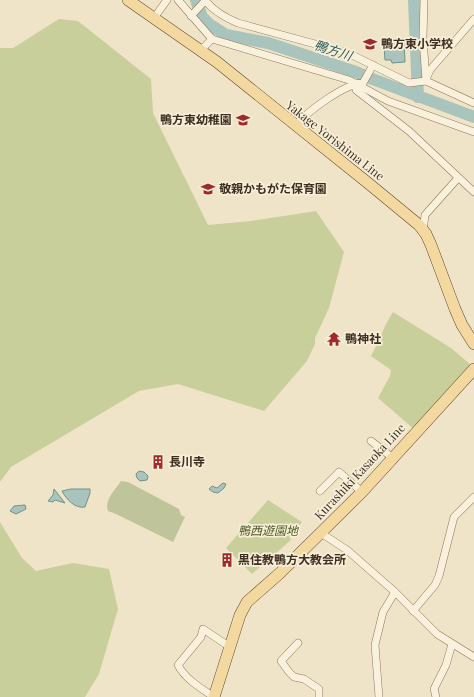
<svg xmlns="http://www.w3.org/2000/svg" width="474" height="697" font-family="'Playfair Display','Noto Sans JP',serif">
<rect width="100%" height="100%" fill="#f0e4c8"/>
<g fill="#c9cf9b">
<polygon points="59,19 78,21 151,79 153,113 208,225 251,221 316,211 344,252 329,308 315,338 315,344 307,361 264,411 178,384 139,391 11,467 0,482 0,48 13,48"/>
<path d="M393,312L451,348L471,365L415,430L378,398L390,376L391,370L371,356C379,341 384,326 393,312Z"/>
<polygon points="268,500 302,522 289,536 291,540 252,574 226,548"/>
<polygon points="0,522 22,558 36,571 73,563 109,569 118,609 99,674 85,697 0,697"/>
</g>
<path fill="#bfc49a" d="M121,481L128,482L179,509L181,515L185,517L173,542L116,514L108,511C104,500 115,490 121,481Z"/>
<g fill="#a9c4bc" stroke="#6f938a">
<polygon points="392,39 404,39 405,62 392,63 391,60 385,60 384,46 392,46"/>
<polygon points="139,471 144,472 148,476 147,480 140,481 137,478 136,474"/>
<polygon points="223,483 226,484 224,488 218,493 213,492 209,489 212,486 217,488"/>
<polygon points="54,489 65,503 55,500 53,502 48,501 53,495"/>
<path d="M71,489H90V493L85,507C75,509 66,499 62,491Z"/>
<polygon points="25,505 26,509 16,514 10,511 14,506"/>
</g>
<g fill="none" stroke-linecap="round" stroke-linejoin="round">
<g stroke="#a9c4bc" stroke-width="12">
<polyline points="196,0 202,17 209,24 226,35 268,43 356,72 367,77 474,117"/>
<polyline points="414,0 418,97"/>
</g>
<defs>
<g id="minor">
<polyline points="178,0 212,39 349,80 388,101 474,132"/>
<path d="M205,0C213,11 226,18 238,23L348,53L409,83L426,81L474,103"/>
<polyline points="424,0 423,38 426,81"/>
<polyline points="191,16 203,3 206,2"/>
<polyline points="154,18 167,0"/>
<polyline points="200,51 212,39"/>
<polyline points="427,77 430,70 474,19"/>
<polyline points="356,83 356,90 409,131 474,192"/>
<path d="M295,126C308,111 344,84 363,83L373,65"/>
<polyline points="423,231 425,215 458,178"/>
<polyline points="371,441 393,458"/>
<polyline points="320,491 339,472 362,492"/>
<polyline points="321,533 347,550 395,592 437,634 474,657"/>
<polyline points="413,611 435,585 439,576 454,517 474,497"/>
<polyline points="298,643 281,661 289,672 294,677 304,679 319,689 319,697"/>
<path d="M214,697C202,689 185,679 178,665L201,637L203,629L230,647"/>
<polyline points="379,697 375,645 383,612 395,592"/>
<polyline points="436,697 434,689 446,665 452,644"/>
</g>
<g id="primary">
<polyline points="128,0 217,62 368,183 419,225 426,234 431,245 455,309 462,325 474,344"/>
<polyline points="214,697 240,615 247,602 280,573 362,492 474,369"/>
</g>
</defs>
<use href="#minor" stroke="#8d765c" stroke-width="8"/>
<use href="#primary" stroke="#5b4430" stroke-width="12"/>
<use href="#minor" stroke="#faf1dc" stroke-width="7"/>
<use href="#primary" stroke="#f3d9a0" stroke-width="11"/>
</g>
<defs>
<symbol id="school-bare" viewBox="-9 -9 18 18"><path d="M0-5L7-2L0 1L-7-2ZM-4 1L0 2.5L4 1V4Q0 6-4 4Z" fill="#9e2a2b" stroke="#f7eed8" stroke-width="2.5" paint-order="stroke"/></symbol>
<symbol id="temple-bare" viewBox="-9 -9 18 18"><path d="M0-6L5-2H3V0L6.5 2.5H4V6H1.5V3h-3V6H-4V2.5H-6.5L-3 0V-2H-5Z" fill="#9e2a2b" stroke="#f7eed8" stroke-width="2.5" paint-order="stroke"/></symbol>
<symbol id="building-bare" viewBox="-9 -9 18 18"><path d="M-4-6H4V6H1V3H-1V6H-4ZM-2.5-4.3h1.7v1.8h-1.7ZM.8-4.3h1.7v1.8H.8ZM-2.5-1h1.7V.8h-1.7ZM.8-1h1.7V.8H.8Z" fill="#9e2a2b" stroke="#f7eed8" stroke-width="2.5" paint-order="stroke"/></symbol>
</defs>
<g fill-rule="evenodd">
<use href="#school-bare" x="360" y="34" width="20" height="20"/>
<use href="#school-bare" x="233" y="110" width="20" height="20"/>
<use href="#school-bare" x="198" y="179" width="20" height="20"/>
<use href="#temple-bare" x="324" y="329" width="20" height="20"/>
<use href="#building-bare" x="148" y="452" width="20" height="20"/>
<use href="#building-bare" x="217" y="550" width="20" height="20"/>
</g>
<g text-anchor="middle" stroke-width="3.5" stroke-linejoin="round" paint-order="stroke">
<g font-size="12" font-weight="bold" fill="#3d2e20" stroke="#f7eed8" text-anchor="start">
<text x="381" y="48">鴨方東小学校</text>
<text x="232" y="124" text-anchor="end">鴨方東幼稚園</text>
<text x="219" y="193">敬親かもがた保育園</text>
<text x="345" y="343">鴨神社</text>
<text x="169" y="466">長川寺</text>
<text x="238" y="564">黒住教鴨方大教会所</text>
</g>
<g font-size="12" fill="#3d2e20" stroke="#f7eed8">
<text transform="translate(335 141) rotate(38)" y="4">Yakage Yorishima Line</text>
<text transform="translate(360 472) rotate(-47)" y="4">Kurashiki Kasaoka Line</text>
</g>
<g font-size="12" font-style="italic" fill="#4d5a26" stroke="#f7eed8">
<text x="268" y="535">鴨西遊園地</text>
</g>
<g font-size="13" font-style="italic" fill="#2f5d5a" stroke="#f7eed8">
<text transform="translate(333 50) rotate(18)" y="5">鴨方川</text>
</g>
</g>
</svg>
